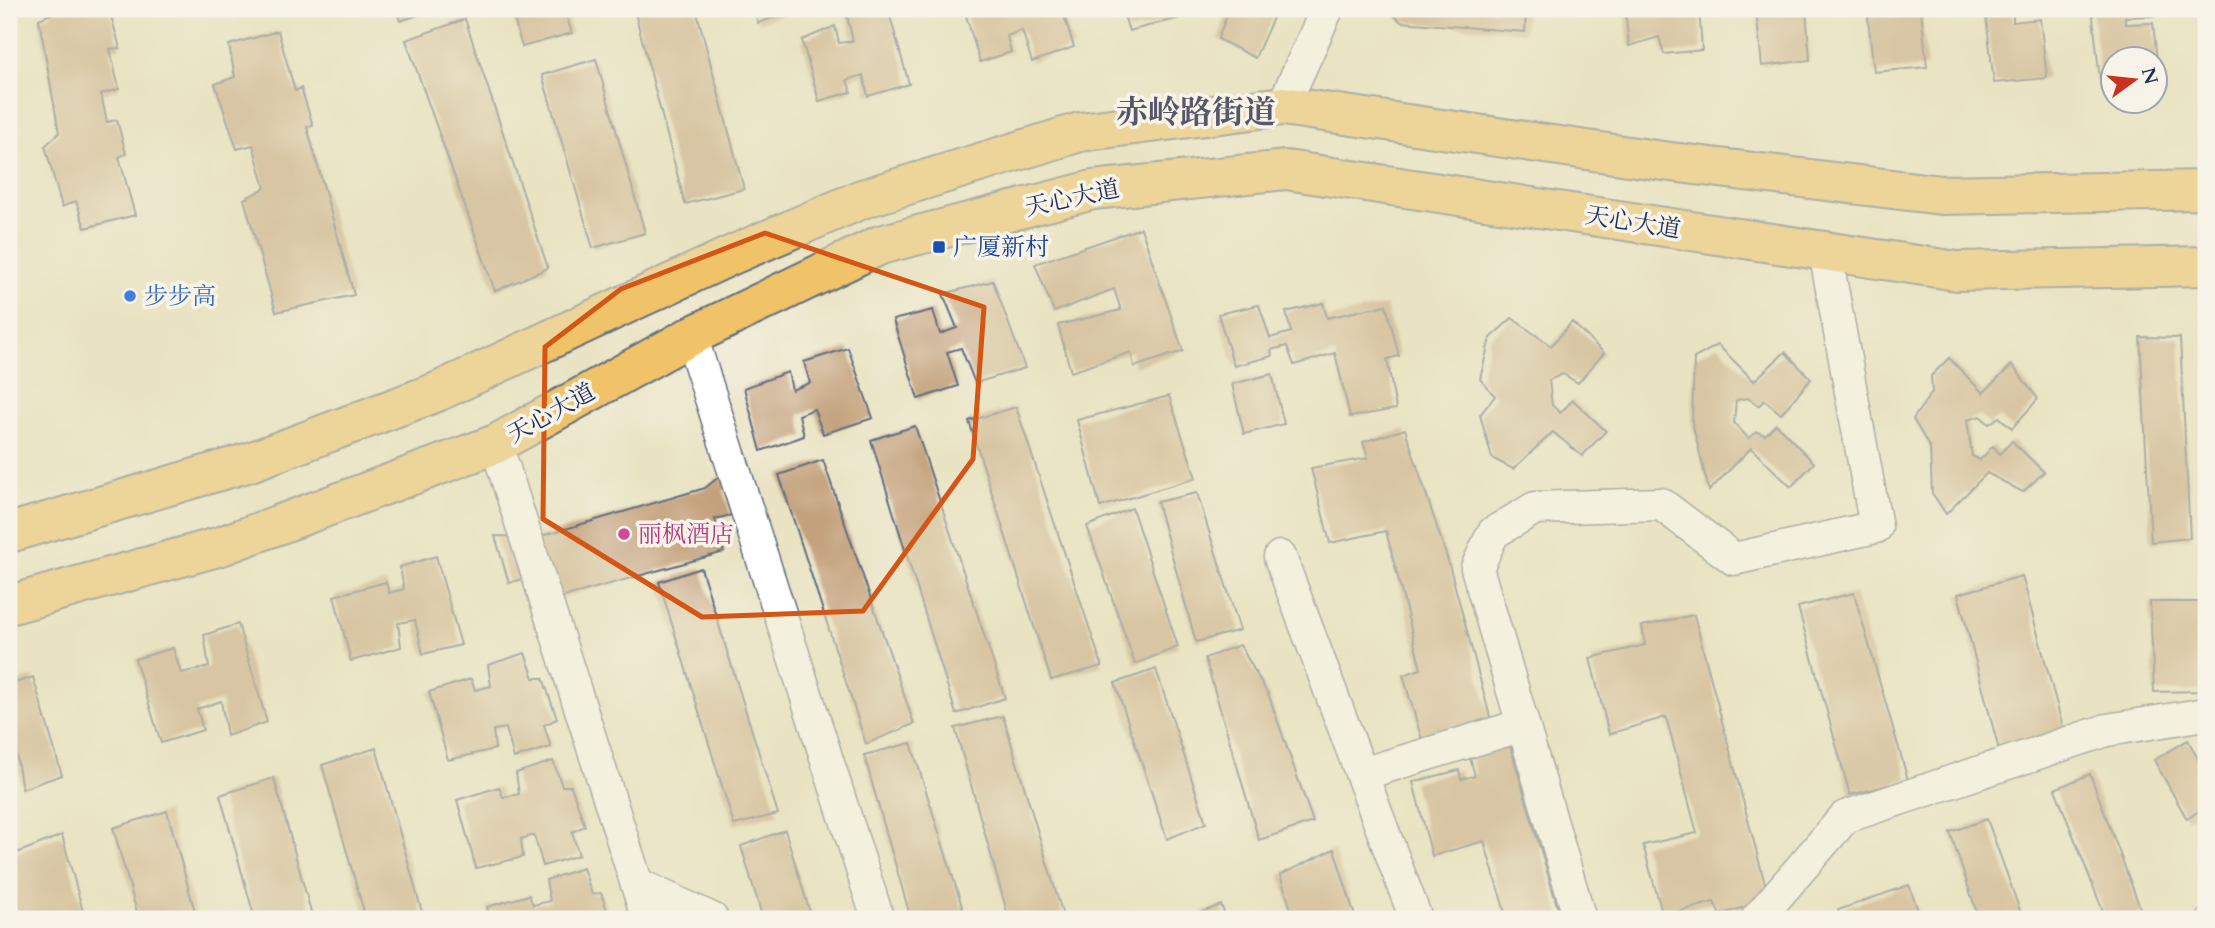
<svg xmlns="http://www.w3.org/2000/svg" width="2215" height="928" font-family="Cardo,'Noto Serif SC',serif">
<rect width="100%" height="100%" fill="#f7f3e8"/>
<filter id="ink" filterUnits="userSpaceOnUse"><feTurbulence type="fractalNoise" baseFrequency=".0143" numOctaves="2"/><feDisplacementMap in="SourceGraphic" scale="14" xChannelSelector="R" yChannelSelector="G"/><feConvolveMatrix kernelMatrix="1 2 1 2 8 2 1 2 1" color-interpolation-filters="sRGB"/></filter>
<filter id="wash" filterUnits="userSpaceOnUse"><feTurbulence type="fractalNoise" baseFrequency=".00686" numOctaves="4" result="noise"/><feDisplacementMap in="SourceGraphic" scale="28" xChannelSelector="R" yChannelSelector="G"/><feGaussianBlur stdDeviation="1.57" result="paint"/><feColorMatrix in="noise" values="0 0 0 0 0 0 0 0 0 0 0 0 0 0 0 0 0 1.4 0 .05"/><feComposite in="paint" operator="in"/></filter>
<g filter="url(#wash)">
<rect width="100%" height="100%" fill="#e9e3c3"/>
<g id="blocks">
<g fill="#c3a17b">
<polygon points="50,9 98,9 99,11 109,9 120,48 110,49 119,89 101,94 107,122 117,120 126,154 119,157 135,215 85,228 76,201 62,207 45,146 59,133 39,19 51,14"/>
<polygon points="396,9 436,9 400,21"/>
<polygon points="511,9 564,9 572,33 522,47"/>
<polygon points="634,9 696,9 744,189 685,204"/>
<polygon points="754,9 801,9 758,23"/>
<polygon points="876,9 888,9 909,84 868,96 863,75 847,80 851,92 819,101 802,40 835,26 839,43 853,41 847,16"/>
<polygon points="964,9 1062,9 1074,47 1032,62 1022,30 1007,36 1011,52 980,62"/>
<polygon points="1122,9 1176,9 1179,18 1129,31"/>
<polygon points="1229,9 1277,9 1255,58 1218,39"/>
<polygon points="1388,9 1526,9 1525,32 1401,22"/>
<polygon points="1625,9 1699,9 1702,50 1664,54 1659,37 1629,46"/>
<polygon points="1756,9 1806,9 1810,60 1762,66"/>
<polygon points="1867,9 1921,9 1927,67 1874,72"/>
<polygon points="1985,9 2030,9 2013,13 2013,22 2040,19 2047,78 1994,83"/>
<polygon points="2092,9 2154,9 2154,16 2125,17 2125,24 2153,23 2157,60 2114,60 2114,88 2101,89"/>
<polygon points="465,19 548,268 495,291 406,40"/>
<polygon points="278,31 295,91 301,88 313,126 307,127 354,295 276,312 244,199 265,188 253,145 237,149 215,84 235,77 229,45"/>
<polygon points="596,59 645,233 593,248 542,75"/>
<polygon points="1141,228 1183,351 1134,367 1131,352 1071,372 1058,325 1121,310 1114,289 1054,312 1035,264"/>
<polygon points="993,281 1025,368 975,383 961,348 947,352 958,386 918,399 893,320 933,310 940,334 957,328 943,294"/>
<polygon points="1323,303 1327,318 1386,305 1399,356 1387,359 1396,409 1350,417 1335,353 1294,365 1287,346 1271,350 1272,356 1234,366 1218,314 1259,305 1270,338 1291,332 1286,312"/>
<polygon points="1512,318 1551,346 1572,322 1604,353 1578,383 1563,374 1549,380 1552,405 1560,413 1573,400 1606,431 1582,456 1553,432 1513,469 1492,458 1480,415 1495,396 1480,379 1490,338"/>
<polygon points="2140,337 2180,338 2190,538 2151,542"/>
<polygon points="1718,345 1754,381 1785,352 1811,379 1781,414 1764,400 1759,406 1748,398 1736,400 1734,423 1748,438 1757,432 1765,435 1776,424 1814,463 1791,487 1751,448 1709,491 1692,422 1694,358"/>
<polygon points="848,348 873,418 823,434 814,409 799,415 804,436 761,451 744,388 788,372 792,390 810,383 804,362"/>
<polygon points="1949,358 1983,393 2012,365 2038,399 2012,428 1999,417 1989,424 1980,416 1967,420 1972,456 1980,460 1993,446 2000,454 2012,441 2044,472 2023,492 1987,473 1946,514 1932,493 1930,448 1913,419 1932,392 1931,376"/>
<polygon points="1272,374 1284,424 1244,434 1232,384"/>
<polygon points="1169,396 1196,478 1100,507 1077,420"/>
<polygon points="1016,407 1102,666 1051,680 969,421"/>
<polygon points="915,426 1005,698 956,714 871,440"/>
<polygon points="1405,429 1449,564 1492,724 1424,747 1403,675 1421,669 1386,531 1330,543 1311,468 1368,458 1363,442"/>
<polygon points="746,455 753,481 723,490 731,515 715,519 724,552 556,599 549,571 509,583 495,536 538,537 705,488"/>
<polygon points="823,460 914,724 866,744 779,475"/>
<polygon points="1197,493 1240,630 1196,642 1157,502"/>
<polygon points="1132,508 1178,647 1135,664 1087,526"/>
<polygon points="436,556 461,645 423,654 415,620 398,623 401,647 351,661 334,596 386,582 389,593 404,589 400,567"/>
<polygon points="701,568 778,814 734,825 659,582"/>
<polygon points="2022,576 2064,731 1999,750 1958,594"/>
<polygon points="1854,593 1908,780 1850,795 1798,607"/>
<polygon points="2150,602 2203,602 2206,691 2154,692"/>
<polygon points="1694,615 1769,899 1720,915 1714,902 1663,916 1643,845 1697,833 1666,717 1609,734 1590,658 1645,645 1642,626"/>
<polygon points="238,624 267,722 227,736 221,701 197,709 203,730 161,743 135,659 173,648 181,673 209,667 204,635"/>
<polygon points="1240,645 1269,696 1313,822 1259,840 1205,658"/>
<polygon points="525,653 534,678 543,678 557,719 544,725 551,747 514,758 506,728 493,730 495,749 448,760 429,692 471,679 475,690 491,686 488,665"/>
<polygon points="1156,669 1206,823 1167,839 1115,683"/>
<polygon points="33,677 62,775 22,789 16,754 9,756 9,685"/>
<polygon points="1003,716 1064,919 1009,919 955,728"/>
<polygon points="1508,739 1561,919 1507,919 1484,841 1432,856 1413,782 1459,770 1461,779 1475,776 1468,750"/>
<polygon points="2188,740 2206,774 2206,806 2187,819 2154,760"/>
<polygon points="911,743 966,919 911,919 864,755"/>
<polygon points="376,748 424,919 366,919 322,765"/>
<polygon points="553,761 562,786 571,786 585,826 572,832 579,855 543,866 534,835 521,839 523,857 476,868 457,800 499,787 503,797 519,794 516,773"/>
<polygon points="2090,774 2142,913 2127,919 2106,919 2055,789"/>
<polygon points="274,778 313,919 255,919 220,795"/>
<polygon points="167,811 197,919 139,919 113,828"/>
<polygon points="1987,819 2023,919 1979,919 1950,832"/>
<polygon points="785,830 812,919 763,919 741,846"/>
<polygon points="62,835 85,919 18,919 9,888 9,856"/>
<polygon points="1334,849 1356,919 1294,919 1280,875"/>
<polygon points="583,868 592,894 601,893 610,919 490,919 487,907 529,895 533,905 550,901 546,880"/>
<polygon points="1909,885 1921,919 1841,919 1838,910"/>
<polygon points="1221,905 1227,919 1184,919"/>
</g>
</g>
</g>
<g filter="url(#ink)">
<use href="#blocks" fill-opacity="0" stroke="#636e81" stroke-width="2"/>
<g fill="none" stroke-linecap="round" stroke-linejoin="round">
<defs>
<polyline id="service" points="2206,919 2206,917"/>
<g id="minor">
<polyline points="1283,106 1327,9"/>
<polyline points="691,336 878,919"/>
<polyline points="496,444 648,919"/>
<polyline points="1280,557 1416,919"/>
<polyline points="1362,774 1523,725"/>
<polyline points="637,884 712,919"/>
<polyline points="1580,919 1477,568 1493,533 1535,508 1661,504 1734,559 1876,527 1825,251"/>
<polyline points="1757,919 1845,817 2107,730 2206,714"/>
</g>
<g id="primary">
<polyline points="9,533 250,462 437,392 732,255 862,199 1080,132 1283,106 1663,161 1941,195 2206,190"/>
<polyline points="9,605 221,546 496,444 691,336 880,245 1093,190 1286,170 1957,271 2206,266"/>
</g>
</defs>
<use href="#service" stroke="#636e81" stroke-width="19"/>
<use href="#minor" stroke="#636e81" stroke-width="35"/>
<use href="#primary" stroke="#636e81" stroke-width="42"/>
<use href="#service" stroke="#fff" stroke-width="16"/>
<use href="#minor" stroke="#fff" stroke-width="32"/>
<use href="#primary" stroke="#f1c369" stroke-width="38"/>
</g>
</g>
<path d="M0 0H2215V928H0ZM765,233L984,307L973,459L863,611L702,617L543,519L545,347L621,289Z" fill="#e9e3c3" fill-opacity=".55" fill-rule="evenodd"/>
<path fill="none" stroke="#d45514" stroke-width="5" stroke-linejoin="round" d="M765,233L984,307L973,459L863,611L702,617L543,519L545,347L621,289Z"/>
<rect fill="#1a4fb4" stroke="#f7f3e8" stroke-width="2.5" x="932" y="240" width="14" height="14" rx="3.5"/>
<circle fill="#3f7fe0" stroke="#f7f3e8" stroke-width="2.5" cx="130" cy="296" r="7"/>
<circle fill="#d1479c" stroke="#f7f3e8" stroke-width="2.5" cx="624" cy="534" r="7"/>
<g text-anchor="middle" stroke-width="7" stroke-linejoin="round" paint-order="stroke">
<g font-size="24" fill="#1b2f5e" stroke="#f7f3e8">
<text transform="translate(1072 198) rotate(-12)" y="8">天心大道</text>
<text transform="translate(1633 222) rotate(9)" y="8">天心大道</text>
<text transform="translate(551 413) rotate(-29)" y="8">天心大道</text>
</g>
<g font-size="24" fill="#164399" stroke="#f7f3e8" text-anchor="start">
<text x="953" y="255">广厦新村</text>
</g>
<g font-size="24" fill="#366cbe" stroke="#f7f3e8" text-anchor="start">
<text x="144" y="304">步步高</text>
</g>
<g font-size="24" fill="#b23c85" stroke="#f7f3e8" text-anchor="start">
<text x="638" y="542">丽枫酒店</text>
</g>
<g font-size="32" font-weight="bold" fill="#565768" stroke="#f7f3e8">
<text x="1196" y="123">赤岭路街道</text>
</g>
</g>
<rect width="2215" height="928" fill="none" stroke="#f7f3e8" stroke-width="35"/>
<g transform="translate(2134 80) rotate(75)"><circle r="33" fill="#f7f3e8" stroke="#9fa5b1" stroke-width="2"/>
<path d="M0-5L12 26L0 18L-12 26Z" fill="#c8321e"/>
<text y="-10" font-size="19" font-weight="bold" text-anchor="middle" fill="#1b2f5e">N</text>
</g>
</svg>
